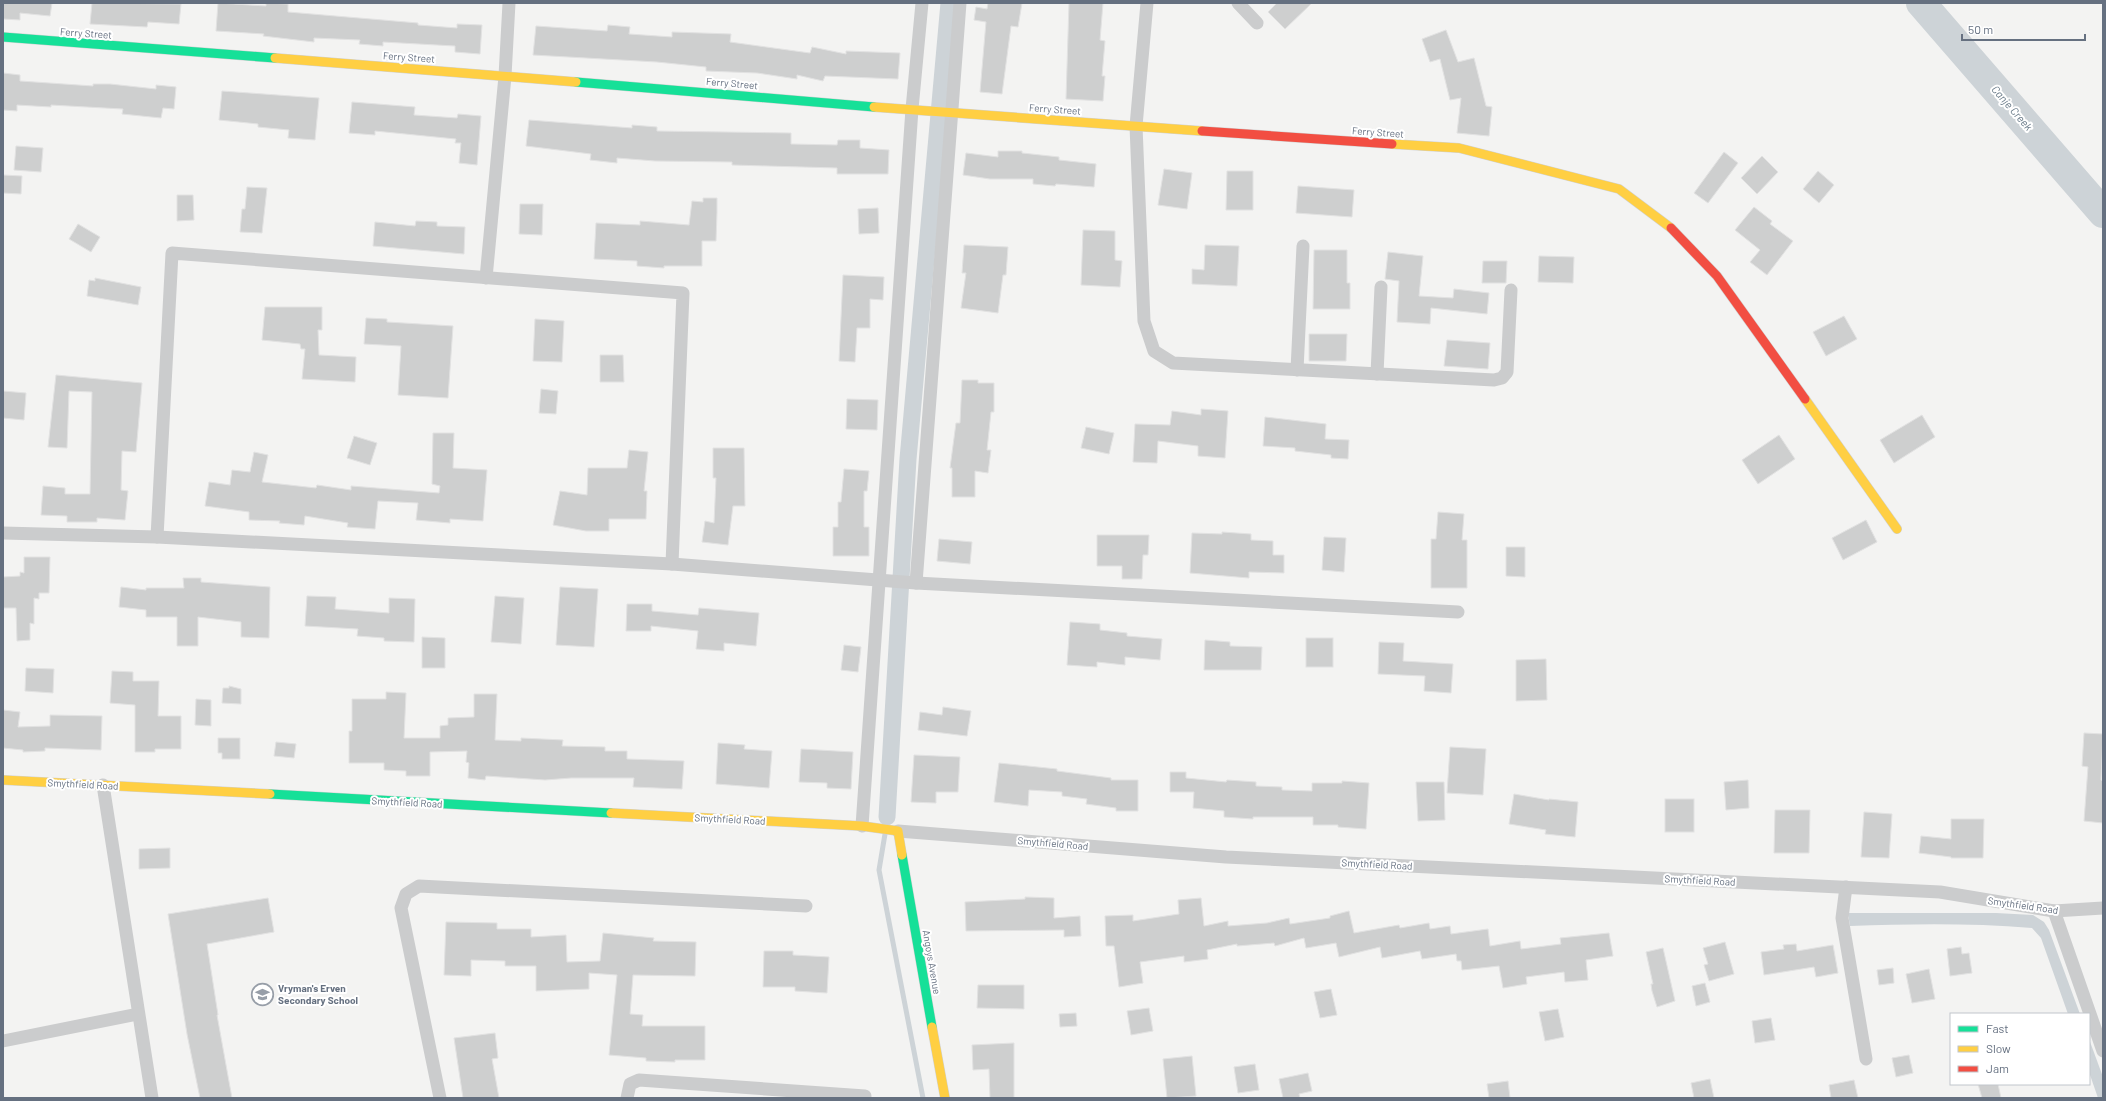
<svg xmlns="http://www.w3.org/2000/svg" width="2106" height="1101" font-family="Barlow,sans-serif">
<rect width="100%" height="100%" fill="#f3f3f2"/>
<g fill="#cdd3d7">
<path d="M1848,913H1996L2033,915L2044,922L2049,930L2080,1014H2068L2041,938L2032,928C1971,923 1911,924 1850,926Z"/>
<polygon points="2089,1039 2103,1077 2103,1098 2098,1098 2089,1072"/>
</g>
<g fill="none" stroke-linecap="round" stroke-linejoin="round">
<polyline stroke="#cdd3d7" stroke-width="5" points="885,834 879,870 923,1098"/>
<polyline stroke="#cdd3d7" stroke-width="17" points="887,817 908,459 949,3"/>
<polyline stroke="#cdd3d7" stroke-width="30" points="1921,3 2103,213"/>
</g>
<g fill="#cecfcf" stroke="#e2e2e2">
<polygon points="3,3 52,3 50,16 20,13 20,20 3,19"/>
<polygon points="92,3 181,4 179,24 148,22 147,27 90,24"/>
<polygon points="218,3 266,6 266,3 288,4 288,12 418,23 418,25 457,28 457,24 482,25 480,54 455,52 455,46 383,42 383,46 359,44 360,40 314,38 314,42 263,36 264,34 216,31"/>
<polygon points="988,3 1022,3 1018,27 1011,26 1002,94 980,92 986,22 974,20 976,7 987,9"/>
<polygon points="1069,3 1103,3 1100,40 1105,41 1102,76 1105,76 1103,101 1066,99"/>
<polygon points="1277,3 1312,3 1285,29 1268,12"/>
<polygon points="608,25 630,27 629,34 672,37 672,32 731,34 730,42 810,53 812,47 846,54 846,51 900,53 898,79 825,76 823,81 797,75 797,79 757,73 706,71 706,67 657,62 533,55 536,26 607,31"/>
<polygon points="1446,30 1458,62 1474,58 1486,106 1492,107 1489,136 1457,133 1461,98 1450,100 1440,59 1430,62 1422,39"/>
<polygon points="3,73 20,75 20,81 93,86 93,84 110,84 156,89 156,85 176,87 174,109 163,108 161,118 122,114 123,109 51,105 51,107 17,105 17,111 3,110"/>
<polygon points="222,91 319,98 315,140 288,138 289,130 258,127 258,124 219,120"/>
<polygon points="352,102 415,107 414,115 457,118 458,114 481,116 477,165 459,163 461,143 455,143 456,139 375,131 375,135 349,133"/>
<polygon points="529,120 632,128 632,125 657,127 657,131 791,133 791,144 837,145 838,140 860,140 860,148 889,150 888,174 837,174 837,168 732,165 732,162 655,161 617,158 617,163 590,160 591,154 526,146"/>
<polygon points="16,146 43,148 41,172 14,170"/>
<polygon points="998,151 1022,151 1022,153 1059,157 1059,160 1096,164 1094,187 1056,184 1055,186 1033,184 1033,179 990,179 963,175 966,153 998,157"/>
<polygon points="1724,152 1738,163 1708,203 1694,193"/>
<polygon points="1762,156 1778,172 1757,194 1741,178"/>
<polygon points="1164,169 1192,173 1187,209 1158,205"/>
<polygon points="1227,171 1253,171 1253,210 1226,210"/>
<polygon points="1818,171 1834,185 1819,203 1803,189"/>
<polygon points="3,175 22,176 21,194 3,193"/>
<polygon points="1298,186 1354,190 1352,217 1296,213"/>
<polygon points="247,187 267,188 262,233 240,232 242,209 245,209"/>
<polygon points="177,195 193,195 194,220 177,221"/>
<polygon points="703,198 717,198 717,212 716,241 702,241 702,266 664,266 664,268 637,266 637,261 594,259 596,223 640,225 640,221 689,225 692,201 703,202"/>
<polygon points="520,204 543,204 542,235 519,234"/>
<polygon points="1754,207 1772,221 1770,224 1793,241 1767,275 1750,262 1760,250 1735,230"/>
<polygon points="878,208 879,233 859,234 858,209"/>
<polygon points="416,221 437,222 437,226 465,227 464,254 373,246 375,222 415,226"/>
<polygon points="78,224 100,237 91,252 69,239"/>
<polygon points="1083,230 1115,231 1115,260 1122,261 1120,287 1081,285"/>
<polygon points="964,245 1008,247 1006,275 1003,275 998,313 961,308 966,273 962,273"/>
<polygon points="1205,245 1239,246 1237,286 1192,284 1192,269 1204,270"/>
<polygon points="1314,250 1347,250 1347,283 1350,283 1350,309 1313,309"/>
<polygon points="1388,252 1423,256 1419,296 1453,298 1454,289 1489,293 1487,314 1431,308 1430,324 1397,322 1399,281 1385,279"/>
<polygon points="1539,256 1574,257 1573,283 1538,282"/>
<polygon points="1483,261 1507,261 1506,283 1482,283"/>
<polygon points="843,275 884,277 883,300 870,299 870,328 857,328 855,362 839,361"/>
<polygon points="95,278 141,287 138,305 87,296 89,280 95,281"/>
<polygon points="265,307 322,307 322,330 318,330 319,355 356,357 355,382 302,379 305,349 301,349 300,344 262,340"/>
<polygon points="1844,316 1857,339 1826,356 1813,332"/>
<polygon points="366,318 387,319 387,322 453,326 448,398 398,395 401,346 364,344"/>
<polygon points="535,319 564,321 562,362 533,361"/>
<polygon points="1309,334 1347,334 1346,361 1309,361"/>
<polygon points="1447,340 1490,343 1488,369 1444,366"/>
<polygon points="600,355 623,355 624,382 600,382"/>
<polygon points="56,375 142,383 136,452 122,451 121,490 128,491 125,520 97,518 97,522 67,522 67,516 41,515 43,486 65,488 65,494 90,494 92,392 69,391 67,448 48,447"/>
<polygon points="962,380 978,380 978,383 994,383 994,412 991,412 987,450 991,450 988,473 975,471 975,497 952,497 952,468 950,468 956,423 960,423"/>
<polygon points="541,389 558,391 556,414 539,413"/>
<polygon points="3,391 26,393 24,420 3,418"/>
<polygon points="847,399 878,400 877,430 846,429"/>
<polygon points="1201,409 1228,411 1225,458 1198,456 1198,446 1158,441 1157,463 1133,462 1135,424 1170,425 1172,411 1201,415"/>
<polygon points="1922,415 1935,437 1894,463 1880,440"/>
<polygon points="1265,417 1326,424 1325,439 1349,440 1348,459 1331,458 1331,455 1295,451 1295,448 1263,446"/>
<polygon points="1086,427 1114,433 1109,454 1081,448"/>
<polygon points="433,433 454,433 453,468 487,470 483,521 450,519 450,523 416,520 418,503 378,501 375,529 347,527 348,523 305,516 304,525 279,523 280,521 249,520 249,512 205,506 209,482 230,485 232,470 250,472 254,452 268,455 262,482 316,488 317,485 351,490 351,486 439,493 440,486 432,484"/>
<polygon points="1779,435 1795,459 1758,484 1742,460"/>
<polygon points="354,436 377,443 370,465 347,458"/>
<polygon points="713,448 744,448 745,506 733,506 728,545 702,542 705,521 714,523 716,478 713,478"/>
<polygon points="629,450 648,452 644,491 647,491 646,519 609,519 609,531 586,531 553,525 560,491 587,495 588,468 627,468"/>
<polygon points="844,469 869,471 867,491 864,491 864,527 869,527 869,556 833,556 833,527 838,527 838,502 841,502"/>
<polygon points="1438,512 1464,514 1462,540 1467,540 1467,588 1431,588 1431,539 1436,539"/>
<polygon points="1866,520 1877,542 1843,560 1832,538"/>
<polygon points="1222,532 1251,534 1251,540 1273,541 1273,555 1284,555 1284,573 1249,572 1249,578 1190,573 1192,533 1222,534"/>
<polygon points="1097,535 1149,535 1148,555 1143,555 1142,579 1122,579 1122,566 1097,566"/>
<polygon points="1324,537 1346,538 1344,572 1322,570"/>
<polygon points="939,539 972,542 970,564 937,561"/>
<polygon points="1506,547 1525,547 1525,577 1506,576"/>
<polygon points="24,557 50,557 49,593 39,593 39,599 34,598 34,624 30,623 30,640 17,641 16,608 3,608 3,577 20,576 20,572 24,573"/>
<polygon points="183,578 201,578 201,582 270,587 269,638 241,637 241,622 198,617 198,646 177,646 177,617 146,617 146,610 119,607 121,587 146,590 146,588 184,588"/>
<polygon points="560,587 598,589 594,647 556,645"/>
<polygon points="307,596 336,597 335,609 389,613 389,598 415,599 414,642 384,641 384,638 357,636 358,629 305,626"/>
<polygon points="495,596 524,598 521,644 491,642"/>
<polygon points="627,604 652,604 652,611 698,615 699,608 759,613 756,646 724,643 724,651 696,649 698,631 651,626 651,631 626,631"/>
<polygon points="1070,622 1100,624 1100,630 1127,633 1127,636 1162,639 1160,660 1125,657 1125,665 1097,662 1097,667 1067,665"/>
<polygon points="422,637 445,638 445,668 422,668"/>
<rect x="1306" y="638" width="27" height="29"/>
<polygon points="1205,640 1230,642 1230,646 1262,647 1261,670 1204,670"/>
<polygon points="1379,642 1404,643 1403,661 1453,664 1451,693 1424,691 1425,676 1378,674"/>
<polygon points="844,645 861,647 858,672 841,670"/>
<polygon points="1546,659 1547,700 1516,701 1516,660"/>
<polygon points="26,668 54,669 53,693 25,691"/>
<polygon points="112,671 133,672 133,681 159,681 158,716 181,716 181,749 155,749 155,752 135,752 135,705 110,703"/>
<polygon points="229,686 241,689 241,704 222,703 223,688 229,688"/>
<polygon points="386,692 406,693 404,738 440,738 440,726 448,725 448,718 474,717 474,694 497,694 495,740 521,741 521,738 563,740 562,746 605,747 605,751 627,751 627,759 684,761 682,789 633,787 634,778 571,778 545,780 486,776 485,780 468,778 469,763 466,762 467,751 430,752 430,776 406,776 406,771 384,770 384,763 349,763 349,731 352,731 352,699 386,699"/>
<polygon points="196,699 211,700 211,726 195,725"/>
<polygon points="943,707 971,711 967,736 918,730 920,712 942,715"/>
<polygon points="3,710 20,712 18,727 50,726 50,715 102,716 101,750 45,748 45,751 23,752 23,750 3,748"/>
<polygon points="2084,733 2103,734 2101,780 2103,781 2103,823 2084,821 2088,767 2082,766"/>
<polygon points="218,738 240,738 240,759 222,759 222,753 218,753"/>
<polygon points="276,742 296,744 294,758 274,756"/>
<polygon points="718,743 745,745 744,749 772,751 769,788 716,784"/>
<polygon points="1450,747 1486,749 1483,795 1447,793"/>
<polygon points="801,749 853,752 851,789 827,788 827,783 799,782"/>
<polygon points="914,755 960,757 958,792 936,792 936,803 911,802"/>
<polygon points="999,763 1057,769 1057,771 1111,778 1111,780 1138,780 1138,811 1116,811 1116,808 1086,804 1087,799 1062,796 1062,792 1029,790 1028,806 994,802"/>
<polygon points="1170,772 1186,772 1186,778 1226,782 1227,780 1256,782 1256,786 1282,787 1282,790 1312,791 1312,783 1342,783 1342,781 1369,783 1366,829 1338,827 1338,825 1313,825 1313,817 1253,817 1253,819 1224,817 1224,811 1193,808 1194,792 1170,792"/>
<polygon points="1748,780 1749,808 1726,810 1724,782"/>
<polygon points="1416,782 1444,782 1445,820 1418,821"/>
<polygon points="1514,794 1549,800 1549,799 1578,802 1575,837 1545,834 1546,830 1509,824"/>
<rect x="1665" y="799" width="29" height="33"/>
<polygon points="1775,810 1810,810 1809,853 1774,853"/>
<polygon points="1864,812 1892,814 1889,858 1861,857"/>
<polygon points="1951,819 1984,819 1983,858 1951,858 1951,857 1919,853 1921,836 1951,839"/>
<polygon points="170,848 170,868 139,869 139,849"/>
<polygon points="1025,897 1054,898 1054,918 1080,916 1081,936 1064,937 1064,930 966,931 965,902 1025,899"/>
<polygon points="268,898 274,932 207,944 218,1015 217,1015 232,1098 200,1098 187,1034 168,914"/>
<polygon points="1201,898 1204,926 1228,921 1228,926 1267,923 1289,918 1290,924 1330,918 1330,916 1349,911 1354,933 1399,925 1400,928 1429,923 1430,929 1450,926 1451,934 1488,929 1490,946 1520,941 1521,949 1561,944 1560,938 1609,933 1613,956 1586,960 1588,980 1565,982 1564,972 1526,977 1527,984 1503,988 1499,966 1462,970 1461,961 1457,961 1456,954 1422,959 1420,951 1382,958 1380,947 1339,957 1336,943 1306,948 1304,938 1275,946 1274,943 1237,946 1237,944 1207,950 1208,959 1184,962 1184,956 1140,962 1143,983 1119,987 1114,946 1106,946 1105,916 1133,915 1133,921 1179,914 1178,900"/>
<polygon points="446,922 497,923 497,929 531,929 531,937 566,935 567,962 600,961 603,933 654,938 653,941 696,942 695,976 633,975 630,1014 643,1015 642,1026 705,1026 705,1060 675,1060 675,1062 646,1061 646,1058 609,1055 617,975 589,973 589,989 536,991 536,966 505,966 505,961 471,960 471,976 444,975"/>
<polygon points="1725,942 1734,974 1709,981 1704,965 1708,964 1703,948"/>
<polygon points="1796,944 1797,951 1833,945 1838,973 1816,977 1814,967 1764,975 1761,952 1784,949 1783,945"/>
<polygon points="1961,947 1962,954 1969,953 1972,973 1950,976 1947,949"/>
<polygon points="1663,948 1675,1001 1657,1007 1652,991 1651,984 1653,984 1646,952"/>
<polygon points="764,951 793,951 793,955 829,957 827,993 795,991 795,987 763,987"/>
<polygon points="1893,968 1894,983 1879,985 1877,970"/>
<polygon points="1929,969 1935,999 1912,1003 1906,974"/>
<polygon points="1705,983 1710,1002 1696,1006 1692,986"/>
<polygon points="978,985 1024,985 1024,1009 977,1008"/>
<polygon points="1331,989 1337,1015 1320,1018 1314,992"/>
<polygon points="1149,1008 1153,1031 1131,1035 1127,1011"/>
<polygon points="1558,1009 1564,1037 1545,1041 1539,1012"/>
<polygon points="1076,1013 1077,1026 1060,1027 1059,1014"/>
<polygon points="1771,1018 1775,1040 1755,1043 1752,1021"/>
<polygon points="495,1033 498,1058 492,1059 499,1098 463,1098 454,1038"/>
<polygon points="1014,1043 1014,1098 990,1098 989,1069 973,1070 972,1045"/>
<polygon points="1909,1055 1913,1073 1896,1077 1892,1058"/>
<polygon points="1192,1056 1196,1096 1167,1098 1163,1059"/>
<polygon points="1255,1064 1259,1090 1238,1093 1234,1067"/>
<polygon points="1308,1073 1312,1091 1299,1094 1300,1098 1283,1098 1279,1079"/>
<polygon points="1710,1079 1714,1098 1694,1098 1691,1083"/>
<polygon points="1854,1080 1858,1098 1831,1098 1829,1085"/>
<polygon points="1508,1081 1510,1098 1489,1098 1487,1084"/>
<polygon points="1978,1084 1998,1084 2001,1098 1982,1098"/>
</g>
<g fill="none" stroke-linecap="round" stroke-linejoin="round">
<defs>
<g id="fast">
<polyline points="3,37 275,58"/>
<polyline points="576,82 874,107"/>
<polyline points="270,794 611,813"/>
<polyline points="902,855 932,1027"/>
</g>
<g id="slow">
<polyline points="275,58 576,82"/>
<polyline points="874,107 1202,131"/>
<polyline points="1392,144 1459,148 1619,189 1671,228"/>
<polyline points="1805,399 1897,529"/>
<polyline points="3,780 270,794"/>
<polyline points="611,813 862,826 898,831 902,855"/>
<polyline points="932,1027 945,1098"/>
</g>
<g id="jam">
<polyline points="1202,131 1392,144"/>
<polyline points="1671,228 1717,276 1805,399"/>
</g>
</defs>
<use href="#fast" stroke="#d0d1d1" stroke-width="10"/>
<use href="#slow" stroke="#d0d1d1" stroke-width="10"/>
<use href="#jam" stroke="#d0d1d1" stroke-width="10"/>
<g stroke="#cbcccd" stroke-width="13">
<polyline points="1147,3 1136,126 1144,321 1154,351 1173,363 1494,380 1502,378 1507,372 1511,290"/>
<polyline points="1238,3 1257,23"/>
<polyline points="486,278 505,76 509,3"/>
<polyline points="1297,370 1303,246"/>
<polyline points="1377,374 1381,287"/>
<polyline points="3,533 157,537 672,564 916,583 1458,612"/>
<polyline points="157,537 172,253 683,293 672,564"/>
<polyline points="916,583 960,3"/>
<polyline points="103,785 152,1098"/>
<polyline points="862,826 912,109 922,3"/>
<polyline points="898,831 1226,857 1940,892 2054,911 2103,908"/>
<polyline points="1846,887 1842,918 1866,1059"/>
<polyline points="2054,911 2103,1051"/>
<polyline points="3,1041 138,1014"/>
<polyline points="440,1098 401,908 406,894 419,886 806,906"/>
<polyline points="627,1098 630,1084 639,1080 865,1096"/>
</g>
<use href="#fast" stroke="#16e098" stroke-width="9"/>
<use href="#slow" stroke="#ffcf43" stroke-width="9"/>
<use href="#jam" stroke="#f24e42" stroke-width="9"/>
</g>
<defs>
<symbol id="school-ring" viewBox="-11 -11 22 22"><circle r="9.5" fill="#fff" stroke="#979ea8" stroke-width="1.5"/><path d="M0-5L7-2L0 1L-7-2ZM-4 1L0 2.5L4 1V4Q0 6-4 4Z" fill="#979ea8"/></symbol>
</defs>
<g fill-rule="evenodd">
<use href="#school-ring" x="250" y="982" width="25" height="25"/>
</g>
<g text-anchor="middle" stroke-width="4" stroke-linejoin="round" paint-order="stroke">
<g font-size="10" fill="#657080" stroke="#fff">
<text transform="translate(86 33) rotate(4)" y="4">Ferry Street</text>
<text transform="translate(409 57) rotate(4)" y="4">Ferry Street</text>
<text transform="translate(732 83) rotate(5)" y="4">Ferry Street</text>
<text transform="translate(1055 109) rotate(4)" y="4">Ferry Street</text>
<text transform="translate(1378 132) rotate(4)" y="4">Ferry Street</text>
<text transform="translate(83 784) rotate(3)" y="4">Smythfield Road</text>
<text transform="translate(407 802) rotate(3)" y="4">Smythfield Road</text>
<text transform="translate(730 819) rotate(3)" y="4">Smythfield Road</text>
<text transform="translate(1053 843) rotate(5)" y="4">Smythfield Road</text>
<text transform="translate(1377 864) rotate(3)" y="4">Smythfield Road</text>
<text transform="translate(1700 880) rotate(3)" y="4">Smythfield Road</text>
<text transform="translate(2023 905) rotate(8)" y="4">Smythfield Road</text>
<text transform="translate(932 962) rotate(80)" y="4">Angoys Avenue</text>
</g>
<g font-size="10" font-weight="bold" fill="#657080" stroke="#fff" text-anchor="start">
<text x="278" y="992">Vryman's Erven<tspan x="278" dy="12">Secondary School</tspan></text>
</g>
<g font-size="11" font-style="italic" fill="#657785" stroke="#fff">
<text transform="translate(2012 108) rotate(49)" y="4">Canje Creek</text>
</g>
</g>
<rect width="2106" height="1101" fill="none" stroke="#657080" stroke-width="8"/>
<rect x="1950" y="1013" width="140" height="72" fill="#ffffff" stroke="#c1c6cc"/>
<rect x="1958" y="1026" width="20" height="6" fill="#16e098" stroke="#c1c6cc"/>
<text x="1986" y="1033" font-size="12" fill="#657080">Fast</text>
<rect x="1958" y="1046" width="20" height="6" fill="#ffcf43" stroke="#c1c6cc"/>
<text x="1986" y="1053" font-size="12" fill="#657080">Slow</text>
<rect x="1958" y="1066" width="20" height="6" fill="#f24e42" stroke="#c1c6cc"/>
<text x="1986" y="1073" font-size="12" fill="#657080">Jam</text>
<path d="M1962 34v6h123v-6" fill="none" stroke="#657080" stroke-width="2"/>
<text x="1968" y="34" font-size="12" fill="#657080" stroke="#ffffff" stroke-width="3" paint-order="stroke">50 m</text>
</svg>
